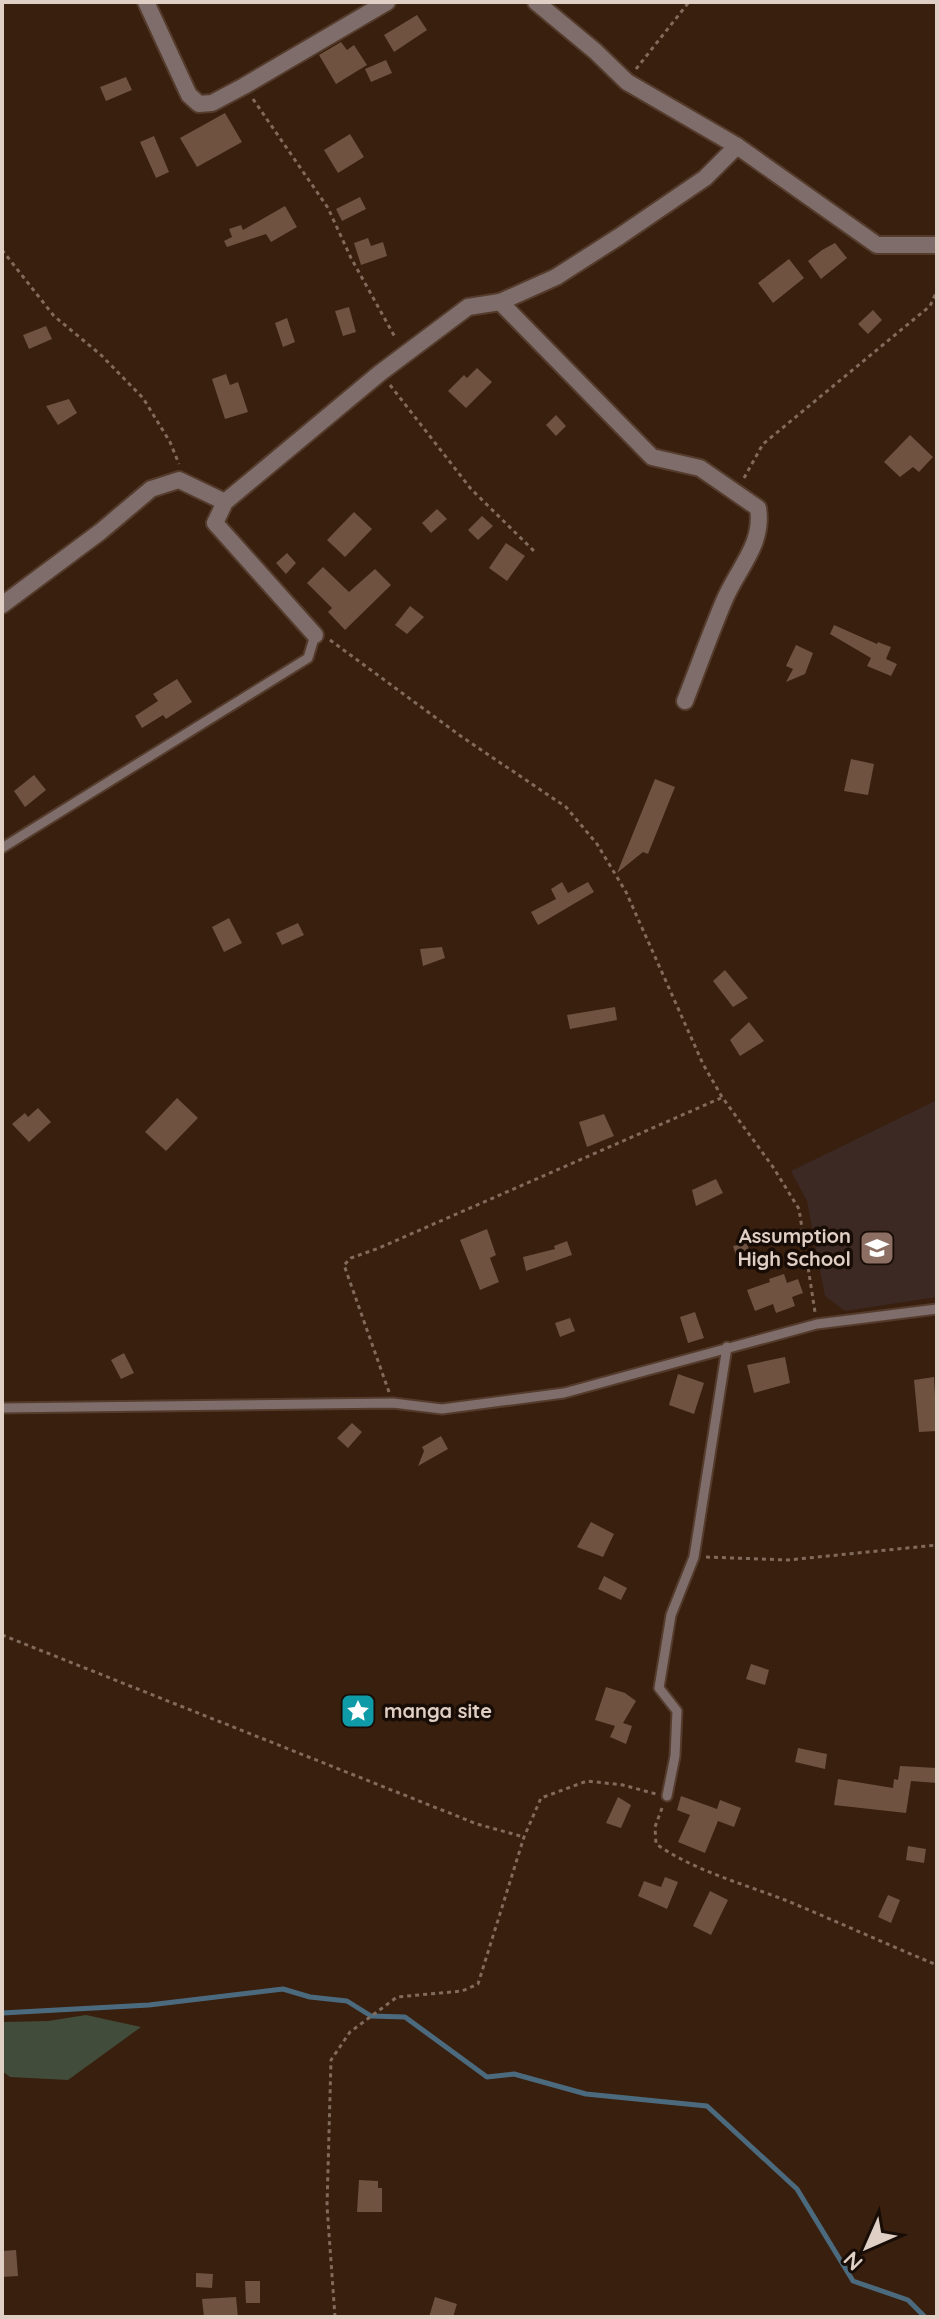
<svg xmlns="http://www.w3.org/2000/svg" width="939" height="2319" font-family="Quicksand,sans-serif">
<rect width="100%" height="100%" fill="#391f0e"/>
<polygon fill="#3c2924" points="937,1100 937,1297 845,1311 825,1296 807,1201 791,1171"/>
<polygon fill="#424c3b" points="86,2015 141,2027 68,2080 10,2077 2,2071 2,2022 48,2021"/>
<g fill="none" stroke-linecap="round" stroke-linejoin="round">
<polyline stroke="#4c6a7e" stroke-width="5" points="2,2013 149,2005 283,1989 310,1997 347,2001 371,2016 405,2017 487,2077 514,2074 586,2094 707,2106 797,2189 853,2281 908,2300 925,2317"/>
</g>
<g fill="#6f5240">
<polygon points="417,15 427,30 394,52 384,35"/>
<polygon points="341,42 347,50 354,45 367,65 336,84 319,55"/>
<polygon points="386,60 392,73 371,82 365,69"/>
<polygon points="126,77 132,90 106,101 100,87"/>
<polygon points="225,113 242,142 197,167 180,138"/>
<polygon points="350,134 364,157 338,173 324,150"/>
<polygon points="154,136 169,172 156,178 140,142"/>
<polygon points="360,197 366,209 342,221 336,209"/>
<polygon points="285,206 297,227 271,242 266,234 227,247 224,241 232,237 229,229 241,225 243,230"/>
<polygon points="368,238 371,246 383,242 387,256 361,265 354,243"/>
<polygon points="835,243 847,258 821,279 808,261 822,250"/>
<polygon points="789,259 804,278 773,303 758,283"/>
<polygon points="349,307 356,332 343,336 335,311"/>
<polygon points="873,310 882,320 868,334 858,324"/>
<polygon points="287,318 295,342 283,347 275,323"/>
<polygon points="46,326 52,339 29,349 23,335"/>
<polygon points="477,368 492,382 466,408 448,391 464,375 467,378"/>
<polygon points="226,374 230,385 238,382 248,412 225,419 212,379"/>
<polygon points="69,399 77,413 58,425 46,406"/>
<polygon points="556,415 566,426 556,436 546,425"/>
<polygon points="910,435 933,457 919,472 913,467 900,477 884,462"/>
<polygon points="437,509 447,519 431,533 422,523"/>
<polygon points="354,512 372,529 345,557 327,540"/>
<polygon points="482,516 493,526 478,540 468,530"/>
<polygon points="506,543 525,556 507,581 489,568"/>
<polygon points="287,553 296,563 286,574 276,563"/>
<polygon points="323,567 349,592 375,569 391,585 345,630 328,612 332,608 307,583"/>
<polygon points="410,606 424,617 407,634 395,625"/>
<polygon points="834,625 877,644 878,642 891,647 886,659 897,664 891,676 867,666 871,658 830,634"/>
<polygon points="796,645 813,653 805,674 786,682 793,669 786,666"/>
<polygon points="177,679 192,702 166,719 163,715 142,728 135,716 158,701 153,694"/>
<polygon points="851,759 874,764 868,795 844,791"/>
<polygon points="34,775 46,790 25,807 14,791"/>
<polygon points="655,779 675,787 648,854 643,852 617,873"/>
<polygon points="562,882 568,893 588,882 594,892 538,925 531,912 556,899 551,889"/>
<polygon points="229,918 242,943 224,952 212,927"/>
<polygon points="298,923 304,935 282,945 276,933"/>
<polygon points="442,947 445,958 423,966 420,949"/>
<polygon points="725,970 748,998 733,1007 713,981"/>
<polygon points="615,1007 617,1020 570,1029 567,1015"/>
<polygon points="749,1022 764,1041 740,1056 730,1040"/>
<polygon points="177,1098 198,1118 166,1151 145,1132"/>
<polygon points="38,1108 51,1122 29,1142 12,1124 25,1113 28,1117"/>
<polygon points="604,1114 614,1136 587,1147 579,1122"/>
<polygon points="716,1179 723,1193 696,1206 692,1190"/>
<polygon points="487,1229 496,1255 490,1258 499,1282 480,1290 460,1240"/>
<polygon points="567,1241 572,1255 526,1271 523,1257 555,1249 554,1246"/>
<polygon points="747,1243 751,1257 737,1259 733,1246"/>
<polygon points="784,1274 787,1283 798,1279 803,1293 792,1297 795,1306 776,1313 773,1304 755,1311 747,1290 770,1282 769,1279"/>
<polygon points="695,1312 704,1338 688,1343 680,1317"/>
<polygon points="570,1318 575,1331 560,1337 555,1323"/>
<polygon points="124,1353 134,1373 121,1379 111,1360"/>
<polygon points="785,1357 790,1383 754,1393 747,1365"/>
<polygon points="678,1374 704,1383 694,1414 669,1405"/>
<polygon points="934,1377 937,1431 919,1432 914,1380"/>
<polygon points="352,1423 362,1432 348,1448 337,1438"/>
<polygon points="441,1436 448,1449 418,1466 424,1451 422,1447"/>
<polygon points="591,1522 614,1534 603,1557 577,1547"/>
<polygon points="604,1576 627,1588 621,1600 598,1589"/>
<polygon points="751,1664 769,1670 765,1685 746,1679"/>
<polygon points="606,1687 625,1693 636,1701 623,1723 632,1726 626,1744 610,1737 615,1726 595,1720"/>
<polygon points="798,1748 827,1754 825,1769 795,1762"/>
<polygon points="900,1766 937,1768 937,1783 911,1781 906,1813 834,1805 838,1779 893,1788 894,1779 898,1780"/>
<polygon points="681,1796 717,1809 720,1800 741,1808 734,1827 718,1821 705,1853 678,1842 690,1815 677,1810"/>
<polygon points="618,1797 631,1805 621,1828 606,1823"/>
<polygon points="908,1846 926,1849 924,1863 906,1860"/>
<polygon points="665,1877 678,1882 667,1909 638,1896 644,1881 661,1887"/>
<polygon points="710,1891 728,1900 711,1935 693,1926"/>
<polygon points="888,1895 900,1900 891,1923 878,1917"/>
<polygon points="359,2180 378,2181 378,2188 382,2188 382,2212 357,2212"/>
<polygon points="16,2250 18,2276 2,2277 2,2251"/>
<polygon points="196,2273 213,2274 212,2288 196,2287"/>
<polygon points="245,2281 260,2281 260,2303 246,2303"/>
<polygon points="236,2297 238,2317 204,2317 202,2299"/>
<polygon points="435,2297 457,2304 453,2317 429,2317"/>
</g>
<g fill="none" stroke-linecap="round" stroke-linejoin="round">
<defs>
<g id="lane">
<polyline points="2,848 308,658 315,635"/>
<polyline points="2,1408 393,1403 442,1409 564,1393 817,1324 937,1309"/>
<polyline points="667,1796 675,1756 677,1711 659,1688 671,1615 694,1557 727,1347"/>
</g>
<g id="street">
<polyline points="146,2 189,95 199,104 212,103 244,86 387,2"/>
<polyline points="536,2 595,51 627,82 737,146 877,245 937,245"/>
<path d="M500,302L652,457L700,468L758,508C764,545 737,569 724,601C710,634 698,668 685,701"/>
<polyline points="2,605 100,532 151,489 179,480 225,502"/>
<polyline points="315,635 215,523 225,502 380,373 468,307 500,302 556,277 620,236 705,178 737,146"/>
</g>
</defs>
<use href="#lane" stroke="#543b2b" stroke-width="13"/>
<use href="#street" stroke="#543b2b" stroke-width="20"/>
<g stroke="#816b5d" stroke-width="3" stroke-dasharray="4 4" stroke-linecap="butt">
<polyline points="636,69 689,2"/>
<polyline points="253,99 328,208 351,258 396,339"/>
<polyline points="2,250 54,316 101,355 143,398 170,442 179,464"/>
<polyline points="390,385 471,489 535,552"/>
<polyline points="744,478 763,444 930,306 937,291"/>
<polyline points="330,640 462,737 566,807 597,844 626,892 703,1064 722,1097 773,1167 799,1209 815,1312"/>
<polyline points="389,1392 344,1265 351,1258 379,1248 721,1098"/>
<polyline points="706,1557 788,1560 937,1545"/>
<polyline points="2,1635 477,1824 524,1837"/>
<path d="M662,1808L655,1827L656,1844C695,1871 741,1883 785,1900C836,1921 886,1944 937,1965"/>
<polyline points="335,2317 327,2206 331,2060 350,2032 397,1997 462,1991 478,1984 524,1837 541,1798 587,1781 623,1785 656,1794"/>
</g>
<use href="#lane" stroke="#7e6d6b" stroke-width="9"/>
<use href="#street" stroke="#7e6d6b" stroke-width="16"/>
</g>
<defs>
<symbol id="school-square" viewBox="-11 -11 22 22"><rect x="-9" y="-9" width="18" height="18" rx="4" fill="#8d6e63" stroke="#180d06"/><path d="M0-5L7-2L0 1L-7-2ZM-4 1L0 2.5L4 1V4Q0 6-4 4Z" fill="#fff"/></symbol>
<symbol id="sight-square" viewBox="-11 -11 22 22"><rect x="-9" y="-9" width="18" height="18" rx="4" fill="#0f9aa8" stroke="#180d06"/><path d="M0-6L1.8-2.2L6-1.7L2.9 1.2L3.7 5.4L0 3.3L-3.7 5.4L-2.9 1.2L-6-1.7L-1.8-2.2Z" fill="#fff"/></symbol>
</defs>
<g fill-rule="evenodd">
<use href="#school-square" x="857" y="1228" width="40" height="40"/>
<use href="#sight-square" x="338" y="1691" width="40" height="40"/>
</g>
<g text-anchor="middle" stroke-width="7" stroke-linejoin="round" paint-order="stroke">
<g font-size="20" font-weight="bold" fill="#e0cfc4" stroke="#180d06" text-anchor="end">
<text x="851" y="1243">Assumption<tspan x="851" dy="23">High School</tspan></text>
<text x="384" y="1718" text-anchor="start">manga site</text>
</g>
</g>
<rect width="939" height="2319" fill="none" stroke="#e0cfc4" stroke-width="8"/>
<g transform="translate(867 2247) rotate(225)" stroke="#180d06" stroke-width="6" paint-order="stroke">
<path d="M0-6L14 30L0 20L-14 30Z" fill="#e0cfc4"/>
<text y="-12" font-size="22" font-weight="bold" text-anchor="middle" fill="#e0cfc4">N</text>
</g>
</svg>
